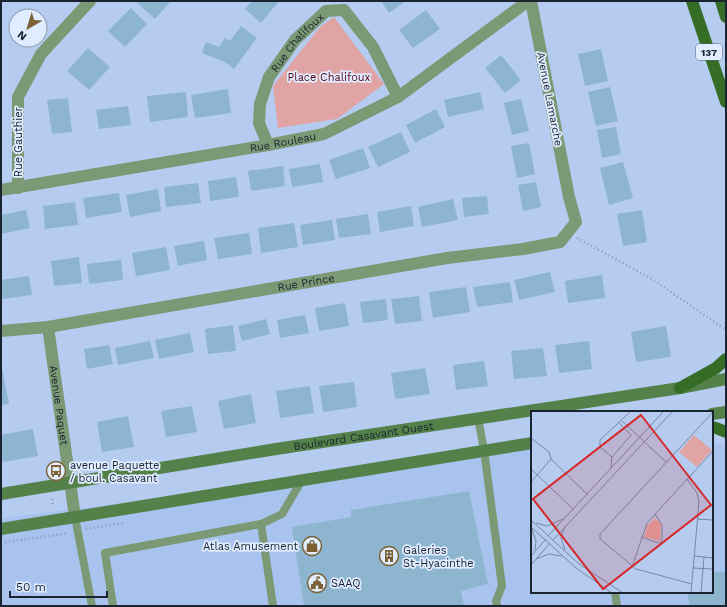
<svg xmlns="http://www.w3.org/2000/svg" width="727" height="607" font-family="'Work Sans',sans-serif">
<rect width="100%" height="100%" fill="#b5ccf0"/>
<polygon fill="#a8c3ee" points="712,442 726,446 726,606 1,606 1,518 410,468 532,445 532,592 712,592"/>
<polygon fill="#e1a4a4" points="334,17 384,84 337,119 278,128 273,86 320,27"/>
<g fill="#8eb5d0">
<polygon points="135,1 171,1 155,19"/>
<polygon points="252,1 279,1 261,23 245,9"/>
<polygon points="381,1 406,1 389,13"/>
<polygon points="131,8 147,24 125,47 108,31"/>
<polygon points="426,10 440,29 413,48 399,30"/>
<polygon points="241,26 257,38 234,69 225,62 202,53 206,42 219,47 225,38 230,41"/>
<polygon points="88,48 110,67 89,90 67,71"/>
<polygon points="601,49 608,81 585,86 578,54"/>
<polygon points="501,55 521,80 505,93 485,68"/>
<polygon points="610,87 618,121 596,126 588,92"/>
<polygon points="228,89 231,113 195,118 191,95"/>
<polygon points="186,92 188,117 150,122 147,96"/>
<polygon points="480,92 484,109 448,117 444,100"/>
<polygon points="68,98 72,132 52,134 47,100"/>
<polygon points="521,99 529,131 512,135 504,103"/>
<polygon points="128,106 131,125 99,129 96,110"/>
<polygon points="436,109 445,127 415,143 406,125"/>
<polygon points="616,127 621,154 602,158 597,130"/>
<polygon points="401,132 410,152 378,167 368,147"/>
<polygon points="529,143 535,174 517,178 511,146"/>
<polygon points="363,148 370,168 336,179 329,160"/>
<polygon points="623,162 633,198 609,205 600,168"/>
<polygon points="320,164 323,182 292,187 289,169"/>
<polygon points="283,166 285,186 251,191 248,171"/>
<polygon points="236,177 239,197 210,201 208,181"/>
<polygon points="536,182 541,207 523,211 518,185"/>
<polygon points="198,183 201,203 166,207 164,187"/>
<polygon points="158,189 161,211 130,217 126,195"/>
<polygon points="119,193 122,212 86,218 83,198"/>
<polygon points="487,196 489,214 464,217 462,198"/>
<polygon points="453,199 458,220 422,227 418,207"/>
<polygon points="75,202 78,225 45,229 43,206"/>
<polygon points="411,206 414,226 380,232 377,212"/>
<polygon points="26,210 30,228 1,234 1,215"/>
<polygon points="642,210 647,242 623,246 617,214"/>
<polygon points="368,214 371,234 339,238 336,219"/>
<polygon points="332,220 335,240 303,245 300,225"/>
<polygon points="294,223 298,247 261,253 258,228"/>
<polygon points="249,233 252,254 218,259 214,238"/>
<polygon points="204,241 207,260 178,266 174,246"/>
<polygon points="166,247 170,270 136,276 132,253"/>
<polygon points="79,257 82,283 54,286 51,261"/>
<polygon points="121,260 123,280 89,284 87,264"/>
<polygon points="550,272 555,292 519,300 514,280"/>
<polygon points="602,275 605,298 568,303 565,281"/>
<polygon points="29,276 32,295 2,299 1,280"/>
<polygon points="510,282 513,302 477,307 473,287"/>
<polygon points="466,287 470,312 433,318 429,292"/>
<polygon points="419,296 422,321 395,324 391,299"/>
<polygon points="386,299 388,320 363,323 360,302"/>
<polygon points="345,303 349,326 319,331 315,308"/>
<polygon points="305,315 309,333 280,338 277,320"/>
<polygon points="266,319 270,334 242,341 238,326"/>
<polygon points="233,325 236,351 208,354 205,329"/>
<polygon points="666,326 671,357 636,362 631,332"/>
<polygon points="190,333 194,352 159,359 155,340"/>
<polygon points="150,341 154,358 118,365 115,348"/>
<polygon points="589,341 592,369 559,373 555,345"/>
<polygon points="109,345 113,364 87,369 84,349"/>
<polygon points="543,348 547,376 514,379 511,351"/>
<polygon points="484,361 488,386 456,390 453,365"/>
<polygon points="1,363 9,404 1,405"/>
<polygon points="425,368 430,394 395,399 391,373"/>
<polygon points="354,382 357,407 323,412 319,386"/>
<polygon points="310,386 314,413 280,418 276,391"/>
<polygon points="251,394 256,423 224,429 218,401"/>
<polygon points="192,406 197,432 166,437 161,411"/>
<polygon points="128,416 134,447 102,452 97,422"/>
<polygon points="33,429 38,456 3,462 1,451 1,435"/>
<polygon points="469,491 488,584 461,591 464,606 304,606 292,527 351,517 351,510"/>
<polygon points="726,571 726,606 690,606 687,592 712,592 712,573"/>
</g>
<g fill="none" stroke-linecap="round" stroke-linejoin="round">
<g stroke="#8699b6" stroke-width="2.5" stroke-dasharray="1 3" stroke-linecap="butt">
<polyline points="577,238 652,279 726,330"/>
<polyline points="52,499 53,506"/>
<polyline points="86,529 123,523"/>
<polyline points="1,543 68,533"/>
</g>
<g stroke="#7b9974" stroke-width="8">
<polyline points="478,418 484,450 502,586 496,601 497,606"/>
<polyline points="75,517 92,606"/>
<polyline points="261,524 282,514 302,480"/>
<polyline points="615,592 617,606"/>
<polyline points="113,606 105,553 261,524 273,606"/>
</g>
<g stroke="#7b9974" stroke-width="12">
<path id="s1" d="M268,145L259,123L260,104L269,77L295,40L326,11L344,10L373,47L398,97"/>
<polyline points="18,188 18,97 41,54 90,1"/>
<path id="s2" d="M1,190L268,145L324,134L398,97L528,1"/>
<path id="s3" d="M48,327L75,517"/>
<path id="s4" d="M1,331L48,327L447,258L523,249L560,242L576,222L569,197L531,1"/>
</g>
<g stroke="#548049" stroke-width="12">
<polyline points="712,414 726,412"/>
<path id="s5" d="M1,494L276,449L680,388L726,379"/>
<polyline points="1,529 532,443"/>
</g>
<g stroke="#366d26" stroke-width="12">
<polyline points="692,1 726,102"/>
<polyline points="721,1 726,17"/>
<polyline points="680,388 716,368 726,359"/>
<polyline points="712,427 716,428 726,432"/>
</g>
</g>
<defs>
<symbol id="bus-ring" viewBox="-11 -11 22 22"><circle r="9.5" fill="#e0ecff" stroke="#7b6133" stroke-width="1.5"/><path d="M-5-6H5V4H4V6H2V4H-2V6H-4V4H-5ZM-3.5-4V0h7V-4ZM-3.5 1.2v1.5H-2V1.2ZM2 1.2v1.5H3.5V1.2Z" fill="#7b6133"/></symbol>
<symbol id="shop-ring" viewBox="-11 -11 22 22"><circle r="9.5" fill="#e0ecff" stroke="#7b6133" stroke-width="1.5"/><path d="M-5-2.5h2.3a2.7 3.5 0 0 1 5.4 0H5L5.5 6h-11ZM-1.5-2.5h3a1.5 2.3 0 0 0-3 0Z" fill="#7b6133"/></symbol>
<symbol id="building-ring" viewBox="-11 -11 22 22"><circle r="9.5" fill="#e0ecff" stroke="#7b6133" stroke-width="1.5"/><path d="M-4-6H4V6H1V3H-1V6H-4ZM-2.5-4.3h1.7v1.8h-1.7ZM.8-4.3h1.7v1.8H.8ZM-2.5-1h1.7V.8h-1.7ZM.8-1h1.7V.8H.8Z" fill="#7b6133"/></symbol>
<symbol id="civic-ring" viewBox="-11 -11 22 22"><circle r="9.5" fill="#e0ecff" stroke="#7b6133" stroke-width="1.5"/><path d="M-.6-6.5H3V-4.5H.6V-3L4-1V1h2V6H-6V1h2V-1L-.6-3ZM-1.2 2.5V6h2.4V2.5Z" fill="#7b6133"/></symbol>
</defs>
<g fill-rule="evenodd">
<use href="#bus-ring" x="45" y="460" width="22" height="22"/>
<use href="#shop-ring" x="301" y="535" width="22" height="22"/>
<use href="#building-ring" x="378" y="545" width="22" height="22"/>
<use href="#civic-ring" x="306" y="572" width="22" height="22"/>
</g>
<g text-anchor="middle" stroke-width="3.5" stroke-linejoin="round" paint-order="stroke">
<rect fill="#e0ecff" stroke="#555f6e" stroke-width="1" x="696" y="44" width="26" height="16" rx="3"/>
<g font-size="10" font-weight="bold" fill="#1a2330">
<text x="709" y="56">137</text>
</g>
<g font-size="11" fill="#1a2330" stroke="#e0ecff">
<text dy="4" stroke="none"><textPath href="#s1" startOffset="116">Rue Chalifoux</textPath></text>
<text transform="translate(550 99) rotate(79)" y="4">Avenue Lamarche</text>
<text transform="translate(18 142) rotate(-90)" y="4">Rue Gauthier</text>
<text dy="4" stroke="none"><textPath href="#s2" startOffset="286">Rue Rouleau</textPath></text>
<text dy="4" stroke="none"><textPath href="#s4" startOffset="309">Rue Prince</textPath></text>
<text dy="4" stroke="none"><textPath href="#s3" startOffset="79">Avenue Paquet</textPath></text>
<text dy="4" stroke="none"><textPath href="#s5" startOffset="367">Boulevard Casavant Ouest</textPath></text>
</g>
<g font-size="11" fill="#580715" stroke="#e0ecff">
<text x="329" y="81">Place Chalifoux</text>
</g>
<g font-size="11" fill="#1a2330" stroke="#e0ecff" text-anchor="start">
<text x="70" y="469">avenue Paquette<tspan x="70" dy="13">/ boul. Casavant</tspan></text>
<text x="298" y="550" text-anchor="end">Atlas Amusement</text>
<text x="403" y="554">Galeries<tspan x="403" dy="13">St-Hyacinthe</tspan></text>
<text x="331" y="587">SAAQ</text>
</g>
</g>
<g transform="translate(531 411)">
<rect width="182" height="182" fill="#b5ccf0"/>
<path d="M163,24L181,39L166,56L148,41ZM124,107L130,113L129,130L113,126L116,115Z" fill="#e1a4a4"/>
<path fill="none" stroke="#7788a3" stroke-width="1" d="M91,10L135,51M88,12L100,24L81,46L69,36V29L100,0M0,27L18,41L20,48M0,58L42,98M80,58L81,46M156,68L166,82L168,91L160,182M0,71L20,48L57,84M166,108L182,109M0,109L48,153L92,182M5,112L16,115L32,108M34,115L30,127L34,139M0,116L45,157L81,182M1,118L5,130L4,139M17,125L133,0M110,126L128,132L131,130V114L124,103M22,129L142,0M0,145L15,128M163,145L182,147M5,148L18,143L31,145M0,154L19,132M101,156L116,112L182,40M162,157L182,158M161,173L105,158L69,128V123L182,1M170,182L173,146"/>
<path fill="#d62828" fill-opacity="0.15" stroke="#d62828" stroke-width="2" d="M110,4L180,94L72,178L2,88Z"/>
<rect width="182" height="182" fill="none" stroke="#1a2330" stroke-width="2"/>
</g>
<rect width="727" height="607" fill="none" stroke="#1a2330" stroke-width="4"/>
<g transform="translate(28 28) rotate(218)"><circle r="19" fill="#e0ecff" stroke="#919cac"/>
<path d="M0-3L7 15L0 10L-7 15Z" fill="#7b6133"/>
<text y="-6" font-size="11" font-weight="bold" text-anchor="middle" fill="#1a2330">N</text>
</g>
<path d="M10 591v6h97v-6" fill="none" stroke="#1a2330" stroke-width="2"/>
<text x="16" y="591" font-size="12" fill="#1a2330" stroke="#e0ecff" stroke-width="3" paint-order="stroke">50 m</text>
</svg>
